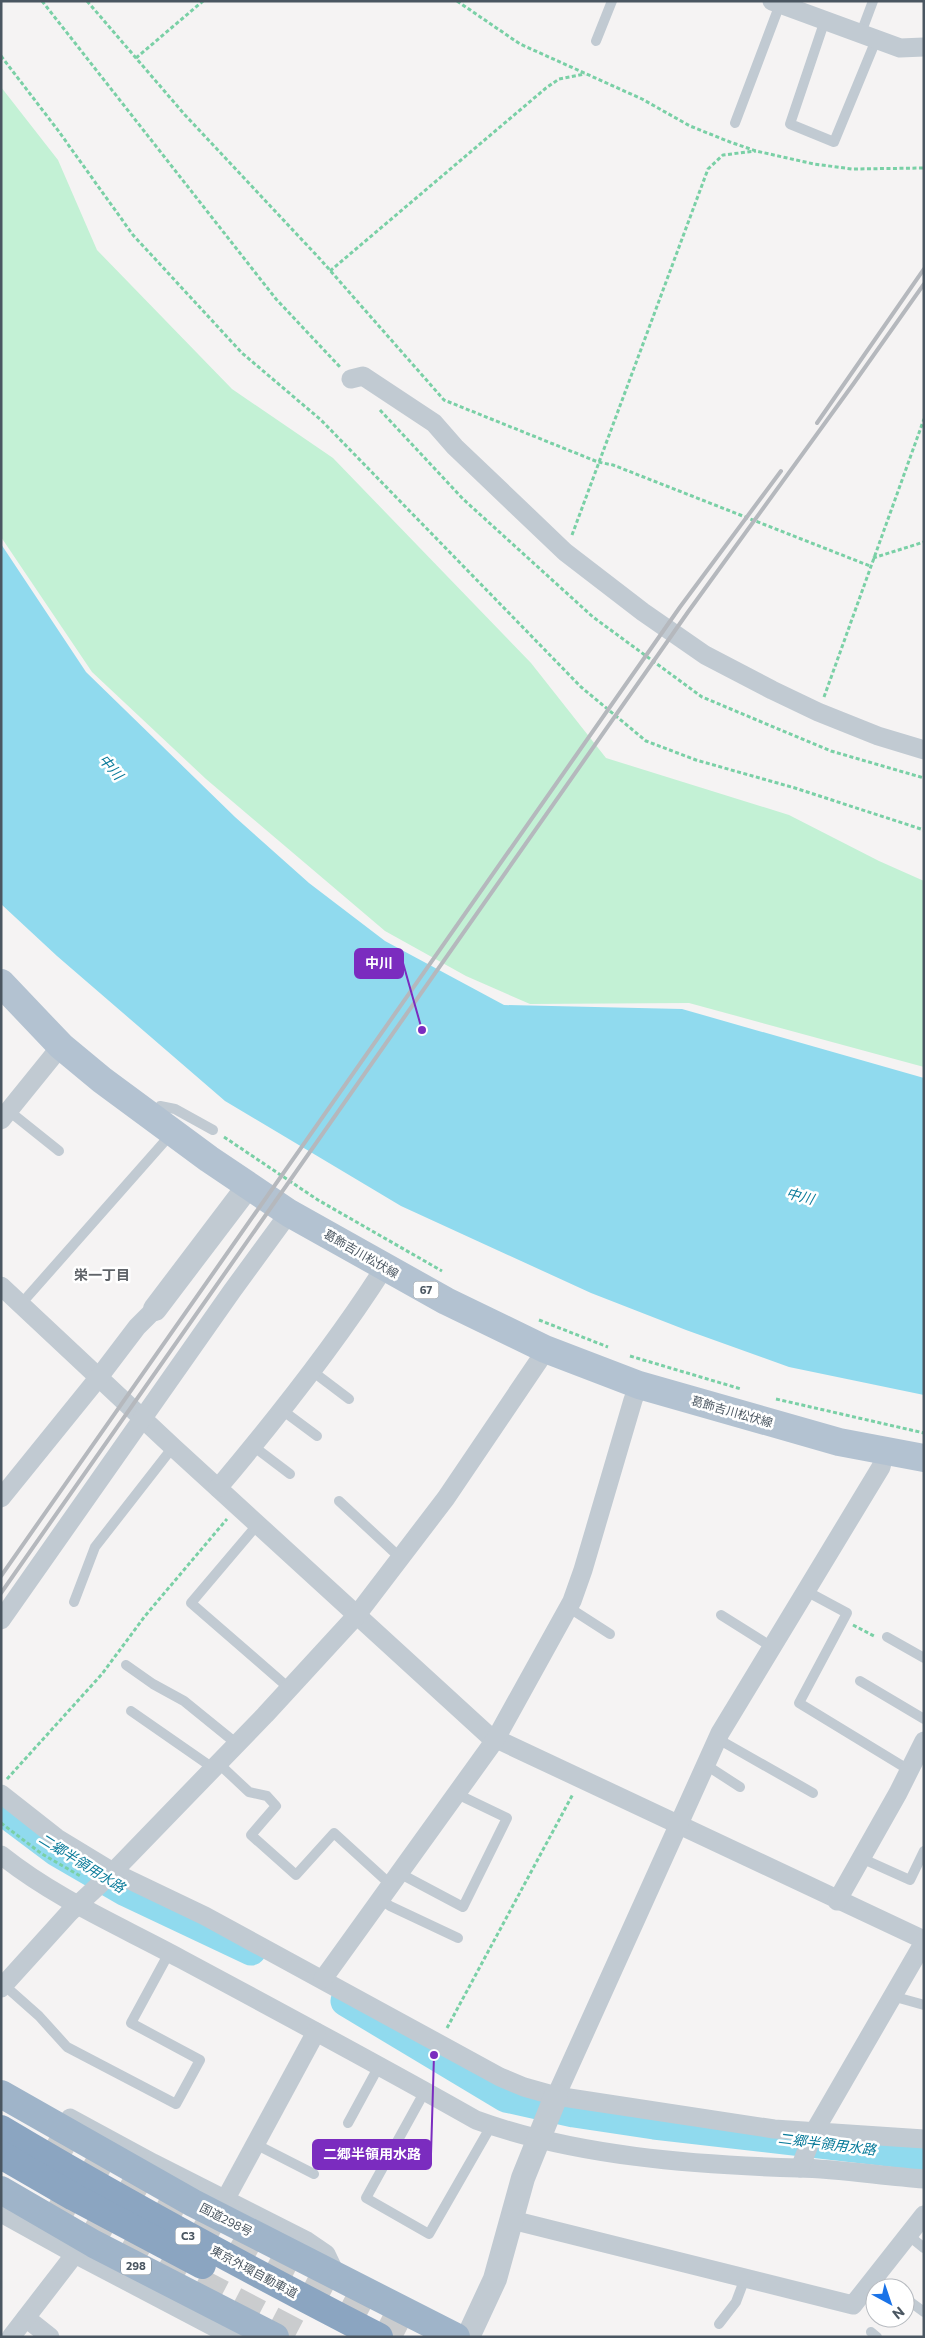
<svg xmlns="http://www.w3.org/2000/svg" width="925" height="2338" font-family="Commissioner,'Noto Sans JP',sans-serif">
<rect width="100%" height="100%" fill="#f5f3f3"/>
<polygon fill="#c3f1d5" points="1,87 58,160 97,250 232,389 333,458 531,663 606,758 789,815 879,861 924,881 924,1067 689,1003 530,1004 466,976 385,931 206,779 92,672 1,537"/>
<polygon fill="#90daee" points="1,544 86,672 235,817 309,883 385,941 504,1005 682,1009 924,1078 924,1395 789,1367 686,1330 591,1293 401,1206 225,1101 57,956 1,904"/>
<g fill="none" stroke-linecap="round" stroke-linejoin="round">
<g stroke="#90daee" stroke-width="31">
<polyline points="1,1809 57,1851 126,1891 251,1950"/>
<polyline points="346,2001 506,2097 574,2112 654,2124 924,2155"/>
</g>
<g stroke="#caccce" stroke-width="28" stroke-dasharray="28 14" stroke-linecap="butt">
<polyline points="49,2138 261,2258 414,2337"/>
<polyline points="51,2199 174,2269 304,2337"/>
</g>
<g stroke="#7ad0a6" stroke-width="3" stroke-dasharray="4 2.5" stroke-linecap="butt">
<polyline points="42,1 276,299 340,367"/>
<polyline points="87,1 185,115 320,259 444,400 598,462 613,465 870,566"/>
<polyline points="457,1 520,44 642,99 690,126 730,142 756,151 814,164 852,169 924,168"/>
<polyline points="1,56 57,129 133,235 242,353 321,420 581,687 646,741 696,760 795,788 924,830"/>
<polyline points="136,58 203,1"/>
<polyline points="330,271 546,88 559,79 585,74"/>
<polyline points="380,410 463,499 593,617 702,697 831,751 924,778"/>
<polyline points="572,535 708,169 723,155 756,151"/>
<polyline points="873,558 924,542"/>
<polyline points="824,697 924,419"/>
<polyline points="224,1137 318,1200 442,1271"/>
<polyline points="539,1320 608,1347"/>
<polyline points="630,1356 741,1389"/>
<polyline points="776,1399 924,1433"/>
<polyline points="853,1625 874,1636"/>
<polyline points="7,1779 102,1674 145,1616 227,1519"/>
<polyline points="1,1823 42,1854 82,1877"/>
<polyline points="447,2028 573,1794"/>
</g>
<g stroke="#c1cad2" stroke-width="10">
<polyline points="825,20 790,124 834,142 876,40"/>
<polyline points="861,33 873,1"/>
<polyline points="596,41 612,1"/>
<polyline points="735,123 780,4"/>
<polyline points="9,1111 59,1151"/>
<polyline points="153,1116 160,1106 175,1109 213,1130"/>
<polyline points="21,1304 172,1133"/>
<polyline points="312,1371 349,1399"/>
<polyline points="282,1410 317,1436"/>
<polyline points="253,1446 290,1474"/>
<polyline points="339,1501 394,1552 402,1557"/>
<polyline points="258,1524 191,1603 290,1689"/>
<polyline points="806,1591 847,1613 799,1703 909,1770"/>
<polyline points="74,1602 95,1547 173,1447"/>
<polyline points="568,1607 610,1634"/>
<polyline points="721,1615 772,1647"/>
<polyline points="887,1637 924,1658"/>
<polyline points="126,1665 153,1684 184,1701 237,1744"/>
<polyline points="860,1681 924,1719"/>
<polyline points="131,1711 213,1768"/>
<polyline points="718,1739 813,1793"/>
<polyline points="218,1763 249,1792 267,1796 276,1806 251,1835 296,1875 334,1833 391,1885"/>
<polyline points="706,1765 740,1787"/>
<polyline points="861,1858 910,1880 924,1851"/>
<polyline points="399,1873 463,1907 507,1818 457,1794"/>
<polyline points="380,1899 390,1906 458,1938"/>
<polyline points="4,1985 39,2016 67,2047 176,2104 200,2060 131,2023 169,1953"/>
<polyline points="892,1996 924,2005"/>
<polyline points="425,2091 366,2198 429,2234 491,2126"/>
<polyline points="348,2123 379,2066"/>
<polyline points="255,2144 314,2174"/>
<polyline points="908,2235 924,2248"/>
<polyline points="905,2298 924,2312"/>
<polyline points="719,2324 736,2302 745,2278"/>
<polyline points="871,2332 877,2337"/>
</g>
<g stroke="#c1cad2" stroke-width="19">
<polyline points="772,1 900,48 924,47"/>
<polyline points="351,379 363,376 434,423 455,447 565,552 643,612 705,655 772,690 818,712 878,736 924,750"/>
<polyline points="1,1120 61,1046"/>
<polyline points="1,1286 173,1447 488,1735 924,1940"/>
<path d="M218,1488C277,1418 335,1345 384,1268"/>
<polyline points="1,1498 99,1377 137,1327 155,1309"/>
<polyline points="1,1620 232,1291 289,1213"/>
<polyline points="1,1794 57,1838 113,1872 205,1916 500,2077 524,2087 556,2096 774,2129 924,2139"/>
<path d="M1,1855C56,1899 120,1926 181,1959C280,2012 379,2065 476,2120C575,2156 694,2165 799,2168C840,2169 882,2176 924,2179"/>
<polyline points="837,1901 898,1793 924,1741"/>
<polyline points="323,1979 495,1740 572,1601 583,1570 633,1400 639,1385"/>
<polyline points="1,1988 69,1913 113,1872 265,1715 356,1616 446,1498 540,1359 545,1349"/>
<polyline points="556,2096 720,1733 881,1467 885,1451"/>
<polyline points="70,2118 153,2163 307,2241 326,2254 337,2277"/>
<polyline points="800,2168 814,2132 924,1942"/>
<polyline points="225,2200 316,2032"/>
<polyline points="1,2213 75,2254 233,2337"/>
<polyline points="512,2220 853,2305 924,2215"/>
<polyline points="26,2318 50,2337"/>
<polyline points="11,2337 75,2254"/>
</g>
<g stroke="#c1cad2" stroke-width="24">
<polyline points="155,1309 249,1185"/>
<polyline points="468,2337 495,2279 523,2178 556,2096"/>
</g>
<polyline stroke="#b3c2d1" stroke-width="28" points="1,983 61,1046 102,1080 209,1159 289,1213 446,1301 545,1349 639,1385 839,1442 924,1458"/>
<g stroke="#9fb4c9" stroke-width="28">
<polyline points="1,2094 193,2203 456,2337"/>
<polyline points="1,2190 94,2244 275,2337"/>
</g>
<g stroke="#8ba5c1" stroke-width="28">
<path d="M1,2129C125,2203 251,2271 379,2337"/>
<polyline points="1,2155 74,2197 202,2265"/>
</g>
<g stroke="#b5b8bd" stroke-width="4">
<polyline points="817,423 924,269"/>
<polyline points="1,1576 680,607 781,471"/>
<polyline points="1,1593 688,612 854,383 924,284"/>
</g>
</g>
<g text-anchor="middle" stroke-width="5" stroke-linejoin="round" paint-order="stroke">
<g fill="#fff" stroke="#808990" stroke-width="1">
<rect x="413.5" y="1281.5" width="25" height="17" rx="4"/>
<rect x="175.5" y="2227.5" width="25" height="17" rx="4"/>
<rect x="121" y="2257.5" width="30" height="17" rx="4"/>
</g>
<g font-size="11" font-weight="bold" fill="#4a5661">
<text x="426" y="1294">67</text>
<text x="188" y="2240">C3</text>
<text x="136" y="2270">298</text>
</g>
<g font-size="12" fill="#4a5661" stroke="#fff">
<text transform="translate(361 1254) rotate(30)" y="4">葛飾吉川松伏線</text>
<text transform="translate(732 1412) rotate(16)" y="4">葛飾吉川松伏線</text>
<text transform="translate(226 2220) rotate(27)" y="4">国道298号</text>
<text transform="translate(254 2272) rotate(28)" y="4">東京外環自動車道</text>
</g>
<g font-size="14" font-style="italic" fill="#0c7c9b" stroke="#fff">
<text transform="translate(111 767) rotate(49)" y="5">中川</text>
<text transform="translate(800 1196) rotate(15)" y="5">中川</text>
<text transform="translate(82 1863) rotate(32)" y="5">二郷半領用水路</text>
<text transform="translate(827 2144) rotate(7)" y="5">二郷半領用水路</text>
</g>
<g font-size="14" font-weight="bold" fill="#5f6368" stroke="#fff">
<text x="102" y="1280">栄一丁目</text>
</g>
</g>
<path fill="none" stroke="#7b2cbf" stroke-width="2" d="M422 1030L403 963M434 2055L431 2154"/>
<g fill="#7b2cbf" stroke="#fff" stroke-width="2">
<circle cx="422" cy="1030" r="5"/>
<circle cx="434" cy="2055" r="5"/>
</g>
<g fill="#7b2cbf" stroke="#7b2cbf" stroke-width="2">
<rect x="355" y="949" width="48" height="29" rx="5"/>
<rect x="313" y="2140" width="118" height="29" rx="5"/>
</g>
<g font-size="14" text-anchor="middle" font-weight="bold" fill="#fff">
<text x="379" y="968">中川</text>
<text x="372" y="2159">二郷半領用水路</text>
</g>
<rect width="925" height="2338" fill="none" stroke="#4a5661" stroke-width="5"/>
<g transform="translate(890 2303) rotate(140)"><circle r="24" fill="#ffffff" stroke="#b7bbc0"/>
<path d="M0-4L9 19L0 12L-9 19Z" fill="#1a73e8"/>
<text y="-8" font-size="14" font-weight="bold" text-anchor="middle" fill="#4a5661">N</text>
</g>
</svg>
